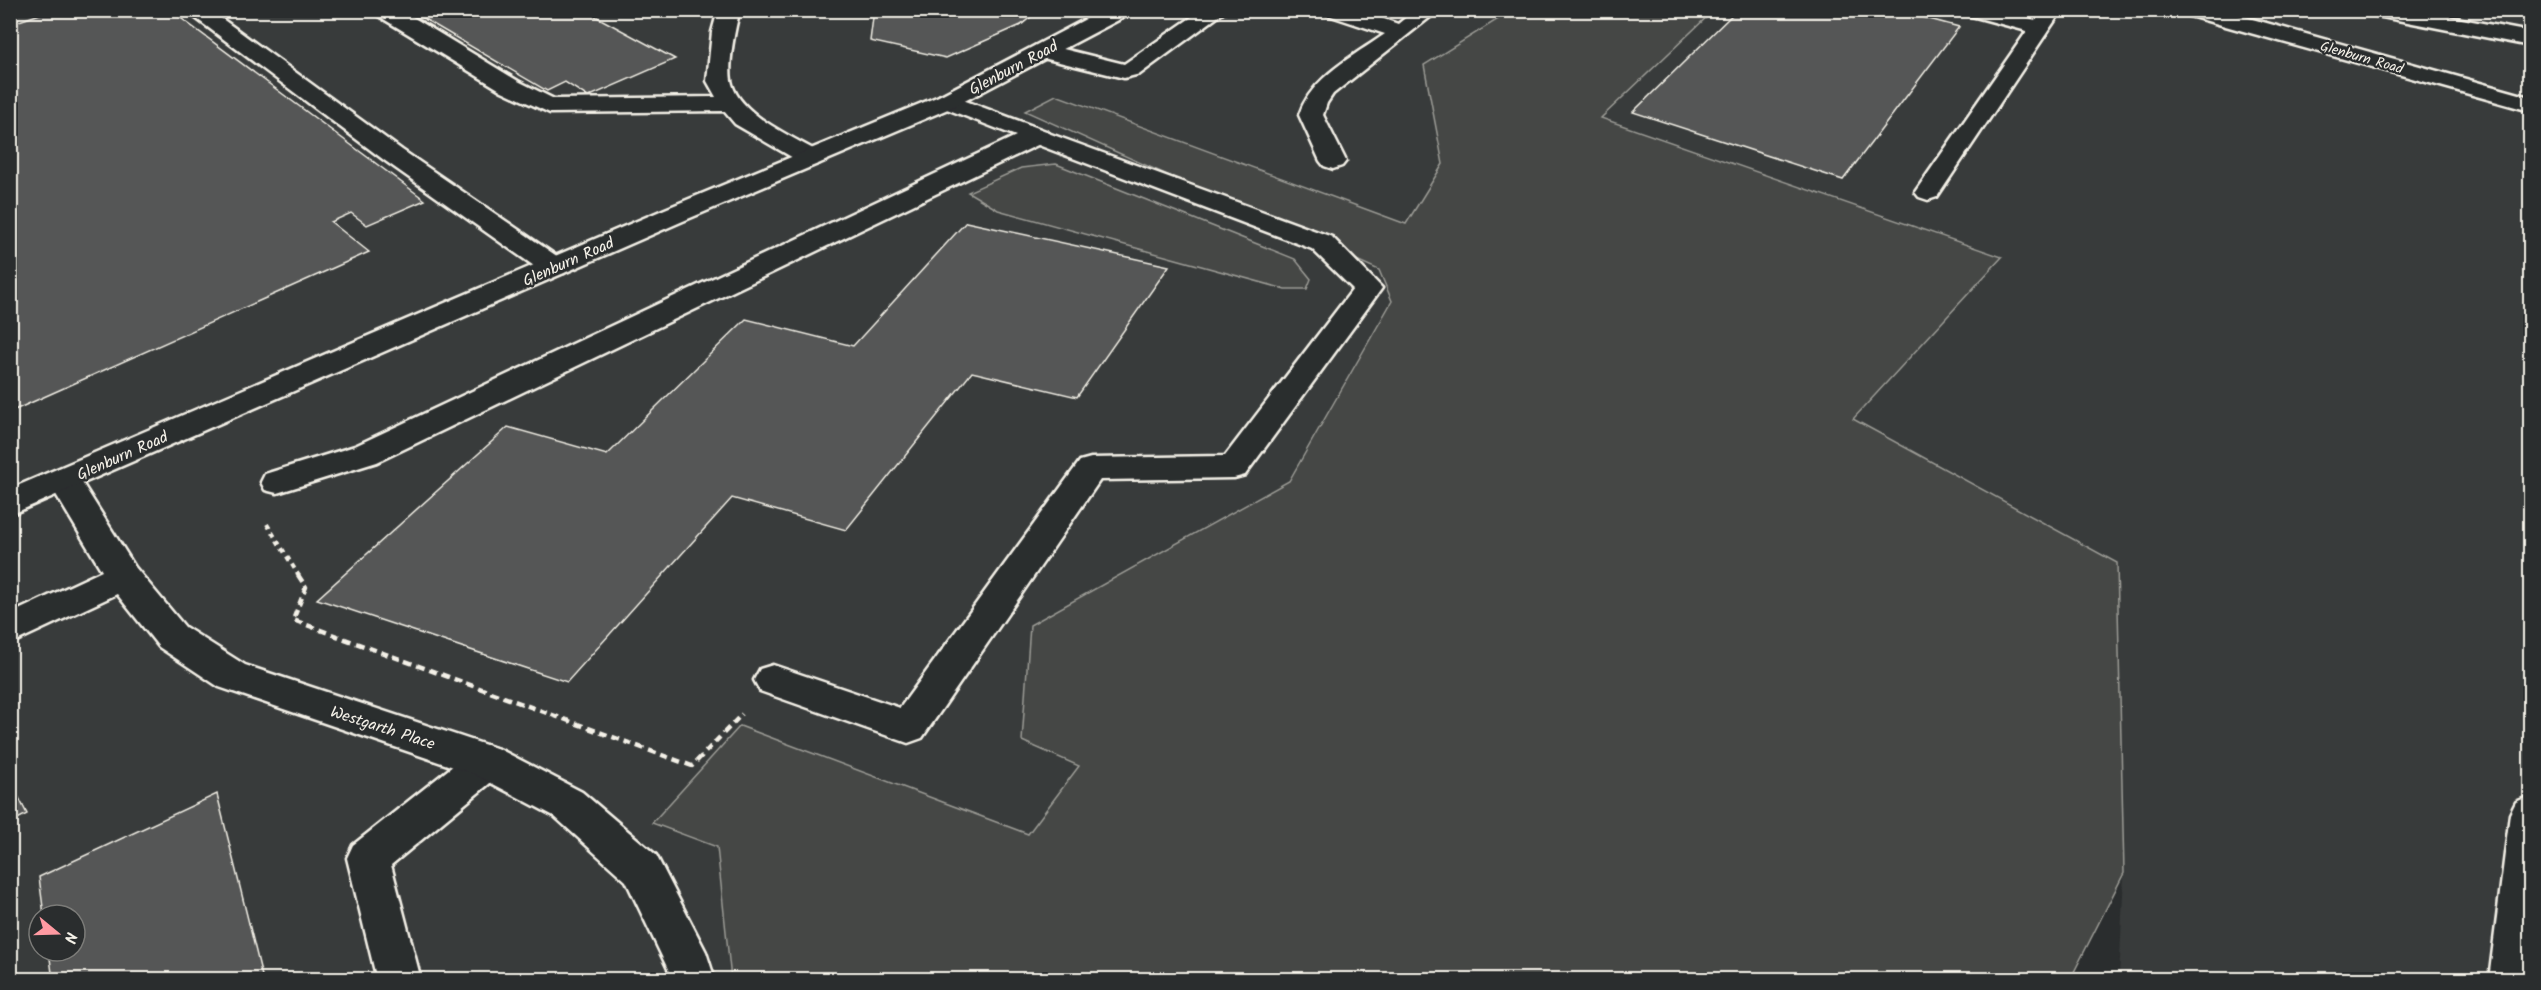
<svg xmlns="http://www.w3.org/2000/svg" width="2541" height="990" font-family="Kalam,sans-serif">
<rect width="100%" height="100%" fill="#2a2d2e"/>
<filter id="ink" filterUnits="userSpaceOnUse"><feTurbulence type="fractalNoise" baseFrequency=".0167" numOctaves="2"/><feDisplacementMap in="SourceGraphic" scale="12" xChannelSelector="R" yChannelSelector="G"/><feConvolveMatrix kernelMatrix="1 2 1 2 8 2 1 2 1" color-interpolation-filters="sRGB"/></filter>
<g filter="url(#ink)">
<g fill="#373a3a" fill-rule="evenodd">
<path d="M10,11H1511L1424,65L1443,164L1407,224L1056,95L1025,112L1380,270L1392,301L1289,481L1030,625L1080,766L1028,834L740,726L652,822L717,847L731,980L11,979ZM39,915H75V951H39Z"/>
<polygon points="1713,11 2530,11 2530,979 2119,979 2124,873 2117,564 1807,422 1600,118"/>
</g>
<g fill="#444645" stroke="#9c9c96" stroke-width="1.5">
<polygon points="1511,11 1713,11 1601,118 2002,257 1853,419 2117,563 2124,873 2073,974 2073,979 731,979 717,847 652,823 740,726 1028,834 1079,766 1022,741 1030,625 1289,481 1392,301 1379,270 1025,111 1056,95 1406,224 1443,164 1424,65"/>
<polygon points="1056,164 1295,259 1311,279 1307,289 1285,289 998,210 968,192 1021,168"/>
</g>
<g fill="#555756" stroke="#f4f1e8" stroke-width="1.5">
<polygon points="52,10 170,10 425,200 367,225 351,213 331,222 369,252 10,412 10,24"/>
<polygon points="409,10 584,10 675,59 588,97 565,82 547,91"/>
<polygon points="874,10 1039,10 1021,25 946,58 870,41"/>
<polygon points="1737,10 1896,10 1959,27 1843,180 1633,112"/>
<polygon points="966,222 1169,266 1077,397 972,372 846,530 732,498 567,682 317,599 508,427 607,455 746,319 853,346"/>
<polygon points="10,780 27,814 10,823"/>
<polygon points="217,794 263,980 53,980 49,951 75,951 75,915 44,915 39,877"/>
</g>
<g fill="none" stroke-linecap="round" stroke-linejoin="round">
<defs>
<g id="service">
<polygon points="185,10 210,10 402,150 564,261 568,267 564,273 554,275 544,273 384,160"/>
<path d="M375,10H401L518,81L554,99L716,97L707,81L712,32L718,10H740C735,27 728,64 731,80C737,114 793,137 820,153L823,158L820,163L811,165L802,163L735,124L724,111L550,113L502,91L377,15Z"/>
<polygon points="1202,10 1227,10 1140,74 1124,78 1035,56 1032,51 1035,46 1043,44 1124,64"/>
<path d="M1326,10H1359L1398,24L1415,10H1439L1333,94L1327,103L1323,115L1346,161L1342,166L1333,169L1324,166L1320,161L1299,115C1311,77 1354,56 1385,34L1328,15Z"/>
<polygon points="1966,10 2002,10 2035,20 2041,10 2062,10 1937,197 1928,200 1919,197 1915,192 2027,31 1968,15"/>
<polygon points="2367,10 2414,10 2530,32 2530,46 2377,16 2369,15"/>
<polygon points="1037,129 1332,237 1382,288 1245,475 1234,478 1100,480 922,738 908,743 760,691 754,680 760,669 773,665 900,708 1080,461 1091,458 1225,456 1353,289 1312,249 1028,141 1025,136 1028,131"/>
<polygon points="487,745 501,750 507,762 501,774 391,865 421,980 377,980 347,858 353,845 473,750"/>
<polygon points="2530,796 2530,980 2489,980 2510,814 2516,802"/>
</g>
<g id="minor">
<polygon points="947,94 1046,131 1049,136 1046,141 377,462 277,493 265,490 261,482 265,474 355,446 1016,136 939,106 935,101 939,96"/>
<polygon points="64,470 76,473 135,567 185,627 245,665 501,750 582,792 656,855 706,952 715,980 671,980 668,969 626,881 554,816 474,774 219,687 159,647 117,594 10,644 10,614 102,571 48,481 52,473"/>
</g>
<g id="tertiary">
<polygon points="1103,10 1130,10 1128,15 955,106 683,221 10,515 10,489 665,209 939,96"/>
<polygon points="2184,10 2220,10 2530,97 2530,111 2186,15"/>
</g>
</defs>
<use href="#service" stroke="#f4f1e8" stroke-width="5"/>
<use href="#minor" stroke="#f4f1e8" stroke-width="5"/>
<use href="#tertiary" stroke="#f4f1e8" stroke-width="5"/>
<polyline stroke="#f4f1e8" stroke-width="4" stroke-dasharray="5 4.5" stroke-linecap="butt" points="267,524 299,576"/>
<polyline stroke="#f4f1e8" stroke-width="4.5" stroke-dasharray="8 5" stroke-linecap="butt" points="298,575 306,587 293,620 692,766 742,714"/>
<use href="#service" fill="#2a2d2e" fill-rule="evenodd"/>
<use href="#minor" fill="#2a2d2e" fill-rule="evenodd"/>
<use href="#tertiary" fill="#2a2d2e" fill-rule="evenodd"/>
</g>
</g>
<g text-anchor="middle" stroke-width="4.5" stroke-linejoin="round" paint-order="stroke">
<g font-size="14" fill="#f4f1e8" stroke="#2a2d2e">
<text transform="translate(2362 57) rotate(16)" y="5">Glenburn Road</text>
</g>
<g font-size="16" fill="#f4f1e8" stroke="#2a2d2e">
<text transform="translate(1013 67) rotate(-28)" y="6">Glenburn Road</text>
<text transform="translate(568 261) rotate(-24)" y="6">Glenburn Road</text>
<text transform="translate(122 455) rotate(-24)" y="6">Glenburn Road</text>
<text transform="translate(383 727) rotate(18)" y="6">Westgarth Place</text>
</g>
</g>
<rect width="2541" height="990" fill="none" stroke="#2a2d2e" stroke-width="36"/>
<rect x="18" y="18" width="2505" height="954" fill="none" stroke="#f4f1e8" stroke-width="2" filter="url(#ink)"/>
<g transform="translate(57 933) rotate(109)"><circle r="28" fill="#2a2d2e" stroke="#7b7b78" stroke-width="1.5"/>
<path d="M0-4.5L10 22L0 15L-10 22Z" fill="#ff9aa2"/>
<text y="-9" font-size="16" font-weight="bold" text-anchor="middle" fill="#f4f1e8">N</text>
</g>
</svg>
